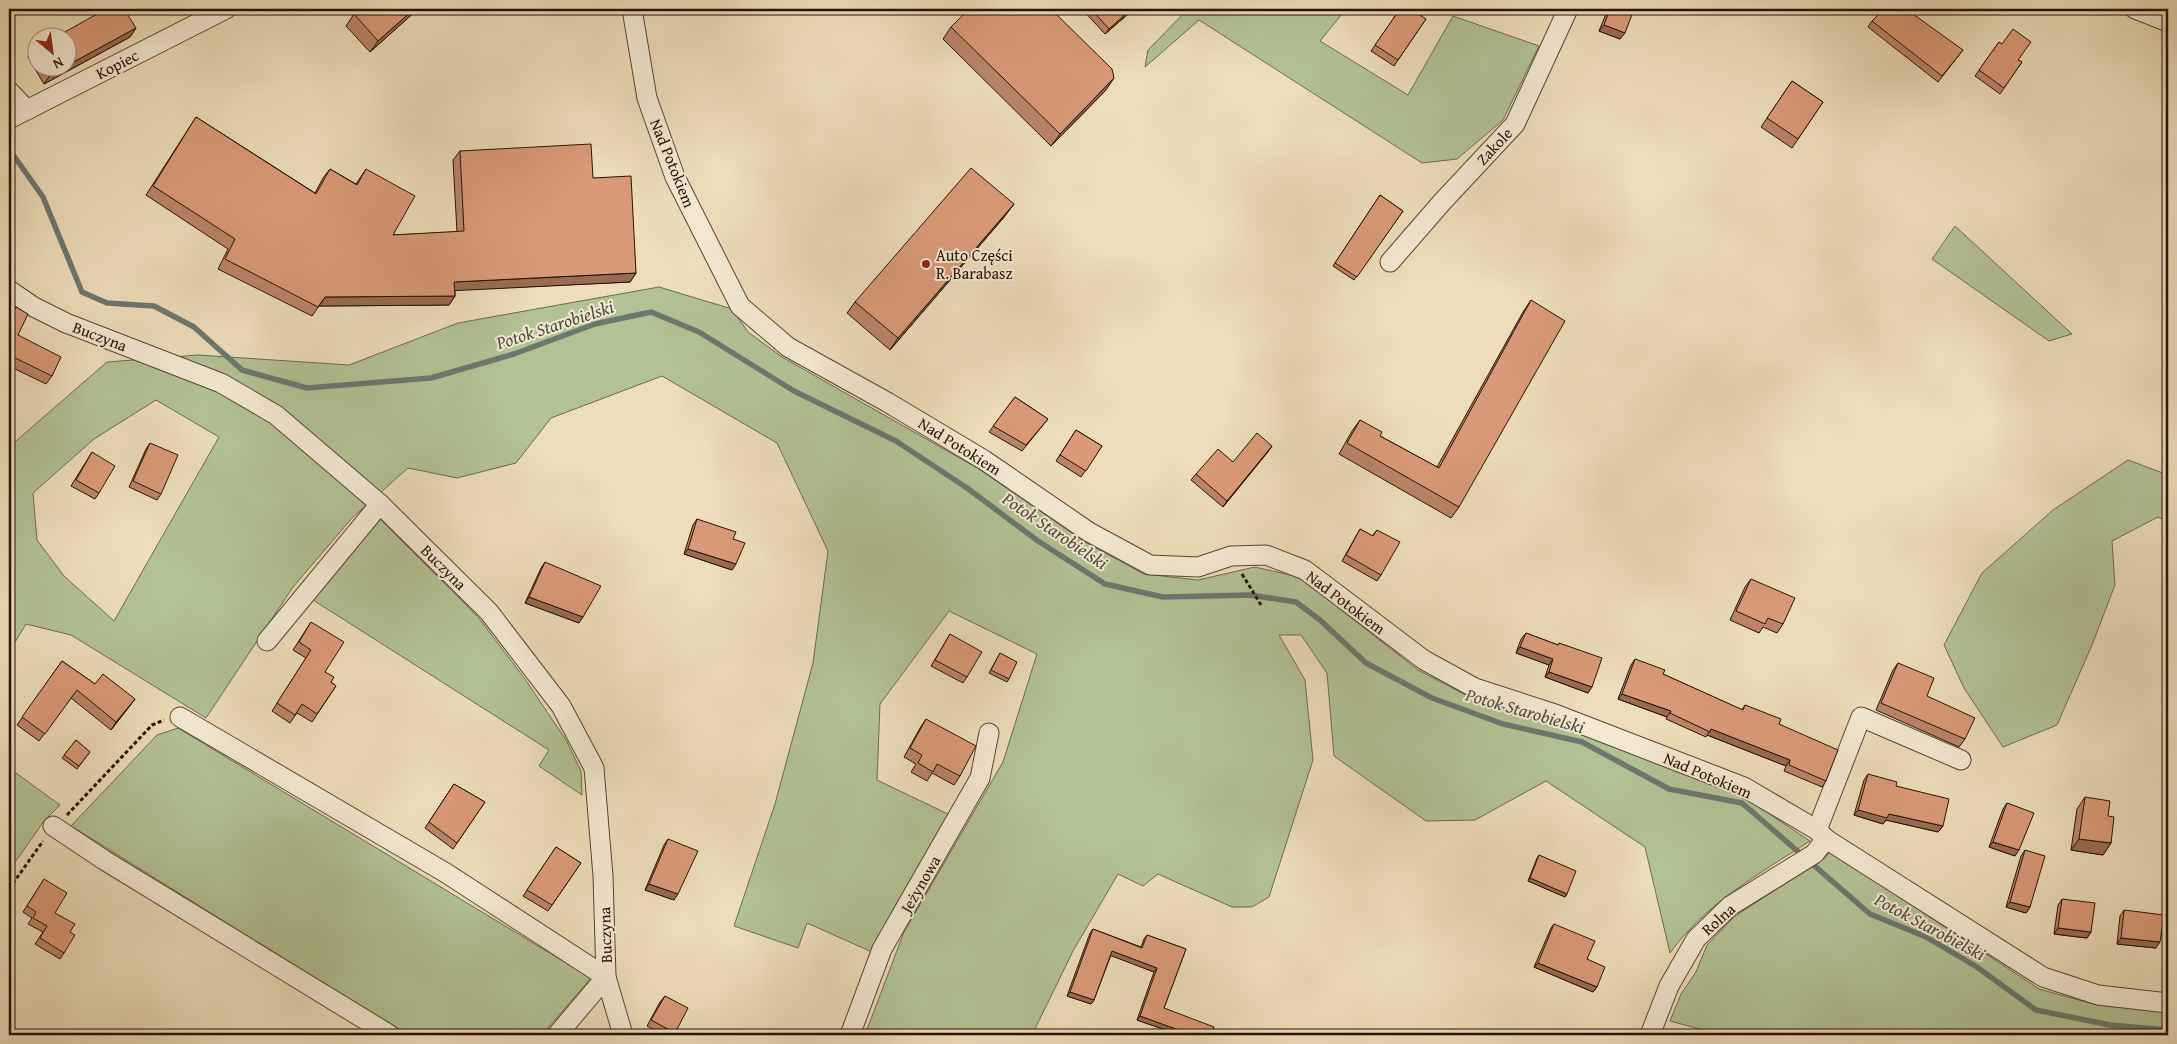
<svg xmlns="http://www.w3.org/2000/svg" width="2177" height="1044" font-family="'Gentium Book Plus',serif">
<rect width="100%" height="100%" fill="#edddba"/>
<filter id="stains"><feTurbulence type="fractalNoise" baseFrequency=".004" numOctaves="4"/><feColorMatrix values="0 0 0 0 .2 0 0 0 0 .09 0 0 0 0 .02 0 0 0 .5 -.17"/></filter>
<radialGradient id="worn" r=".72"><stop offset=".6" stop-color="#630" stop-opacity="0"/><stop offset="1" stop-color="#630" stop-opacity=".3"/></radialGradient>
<g fill="#b2c295" stroke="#6c6a4e" fill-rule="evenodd">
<polygon points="1188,9 1346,9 1320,41 1408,95 1453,16 1539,46 1503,120 1457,159 1422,163 1199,20 1145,67 1148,50"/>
<polygon points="1955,226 2072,334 2049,341 1932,259"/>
<path d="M659,287L732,309L748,332L782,357L979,469L1085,542L1144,574L1198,580L1255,567L1299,577L1418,670L1475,700L1554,725L1653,760L1747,799L1810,841C1759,874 1706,903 1670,953L1645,847L1546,781L1475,820L1426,821L1334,756L1327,673L1301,635H1279L1305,680L1313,760L1269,897L1252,907H1232L1158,874L1143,886L1118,874L1073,951L1032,1035H865L904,932L1003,762L1037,654L949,611L880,704L877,780L950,815L872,952L807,923L798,948L734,926L775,804L813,663L828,551L777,443L662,376L551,418L516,463L457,478L408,468L352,518L293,587L206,718L71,635L26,624L9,652V447L107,362L198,355L349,365L458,323ZM156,400L219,437L114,621L64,576L37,540L33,493L94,439Z"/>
<polygon points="2128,460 2168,475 2168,522 2158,517 2112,541 2115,585 2092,645 2057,725 2003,747 1964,688 1944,645 1982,573 2053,510"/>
<polygon points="380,519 478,617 525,679 566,740 581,771 582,795 539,766 549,750 313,600"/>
<polygon points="178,728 591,978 542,1035 407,1035 71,826 157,735"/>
<polygon points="9,768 60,805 44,821 9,871"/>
<polygon points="1830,851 2039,989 2097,1005 2168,1012 2168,1035 1722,1035 1670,1021 1681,994 1696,972 1707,945 1735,916 1825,858"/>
</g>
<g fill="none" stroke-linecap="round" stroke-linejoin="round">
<polyline stroke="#6c776f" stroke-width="5.5" points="9,149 43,197 82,292 107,303 154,306 194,327 242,370 307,388 431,378 514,354 595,324 651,312 699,332 794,391 896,441 967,488 1038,541 1105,584 1163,597 1250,595 1296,602 1320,620 1366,663 1432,698 1503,724 1582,742 1669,789 1742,803 1870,914 1926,937 1977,967 2036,1010 2110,1025 2168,1030"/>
<defs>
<g id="minor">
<polyline points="632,9 647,98 675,177 740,306 788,347 887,402 984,460 1089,532 1150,565 1198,567 1231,556 1266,555 1305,570 1424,660 1475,688 1555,714 1744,787 1817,830 1826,839 2043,977 2098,995 2168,1003"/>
<polyline points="2135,9 2168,22"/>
<polyline points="9,91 27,110"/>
<polyline points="9,119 226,9"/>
<polyline points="1390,262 1443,201 1515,124 1568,9"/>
<polyline points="9,290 34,307 66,323 221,383 276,415 380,504 489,612 561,706 594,768 603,876 606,977 623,1035"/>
<polyline points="267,641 380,504"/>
<polyline points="180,717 446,873 606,977 557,1035"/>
<polyline points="53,826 104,860 390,1035"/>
<polyline points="1817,830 1861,717 1961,760"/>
<polyline points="850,1035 882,949 980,778 989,733"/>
<polyline points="1650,1035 1669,986 1696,939 1730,906 1814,854 1826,839"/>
</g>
</defs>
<use href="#minor" stroke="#584433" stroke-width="21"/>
<g stroke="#261106" stroke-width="3" stroke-dasharray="4 2.5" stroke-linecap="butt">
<polyline points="1242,574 1261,605"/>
<polyline points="67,815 152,725 164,720"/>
<polyline points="9,889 43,841"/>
</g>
<use href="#minor" stroke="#f3e9d2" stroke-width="19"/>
</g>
<g fill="#bb8467" stroke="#261106">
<polygon points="360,9 418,9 370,52 346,26 354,14"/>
<polygon points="1082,9 1134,9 1105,34"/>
<polygon points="1400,9 1426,19 1394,66 1371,51"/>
<polygon points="1608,9 1634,9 1620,39 1599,31"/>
<polygon points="1872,21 1963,50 1938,82 1868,27"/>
<polygon points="951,27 1106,90 1051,146 943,39"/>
<polygon points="136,28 130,37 44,84 28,57 34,48 38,46 38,68 68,68"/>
<polygon points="1999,42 2018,60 2022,62 2000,94 1975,76"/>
<polygon points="1792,81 1823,102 1792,148 1761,127"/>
<polygon points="196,117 315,193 323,178 330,169 356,184 366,169 393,235 457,232 453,160 460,151 593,178 636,273 630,282 455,290 455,296 449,305 319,306 312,316 218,269 228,249 146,195"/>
<polygon points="1380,195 1403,211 1354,280 1333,266"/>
<polygon points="1005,216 890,350 847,313 855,302"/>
<polygon points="1531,300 1459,507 1451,518 1339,454 1352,431 1360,420 1380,436 1437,467 1523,312"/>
<polygon points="9,309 18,335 52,376 46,384 9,366"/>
<polygon points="1015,397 1048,419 1022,451 989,432"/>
<polygon points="1076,430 1102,446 1081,477 1056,461"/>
<polygon points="150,443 161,494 157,500 129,487 146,449"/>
<polygon points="1272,446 1223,507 1191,480 1196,474 1233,462"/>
<polygon points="92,452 99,493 95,499 71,486"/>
<polygon points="697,519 733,539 732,570 684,554 693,525"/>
<polygon points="1360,529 1372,536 1377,530 1381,575 1377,581 1342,561"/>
<polygon points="545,562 579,623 525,603 541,568"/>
<polygon points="1751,579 1783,624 1777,633 1763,627 1759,633 1730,620 1745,587"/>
<polygon points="311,622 325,672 331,682 336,686 312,722 297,713 290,723 272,711 306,658 293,650"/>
<polygon points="1526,633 1558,645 1559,643 1588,693 1545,677 1549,665 1516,653 1521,639"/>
<polygon points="950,634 967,677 963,683 931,666"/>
<polygon points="1000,653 1009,679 1007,682 989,673"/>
<polygon points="1635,659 1663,674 1742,710 1745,705 1779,724 1826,781 1822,787 1784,771 1786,766 1707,735 1706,737 1666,719 1667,717 1618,699 1631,665"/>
<polygon points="62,661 95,684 135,699 111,730 71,698 39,741 17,725"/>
<polygon points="1898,663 1965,739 1959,747 1876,710 1893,670"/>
<polygon points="926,719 960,776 954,785 932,773 927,781 911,772 916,764 904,757 920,728"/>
<polygon points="76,740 90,752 77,769 62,758"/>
<polygon points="1868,774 1896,786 1943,826 1938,832 1886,820 1883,824 1854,815 1864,780"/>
<polygon points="454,784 485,802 453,849 425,828"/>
<polygon points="2085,797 2108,816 2111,843 2103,855 2071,850 2077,809"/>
<polygon points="2007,803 2015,856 1989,847 2003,809"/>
<polygon points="668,839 674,900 645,890 664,845"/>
<polygon points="556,847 581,863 548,911 523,896"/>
<polygon points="2025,850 2030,907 2026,913 2006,907 2021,856"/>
<polygon points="1539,855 1567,894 1565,897 1528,881 1537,858"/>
<polygon points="44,879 55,913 70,932 64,953 60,959 35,944 43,932 28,924 32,918 23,912"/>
<polygon points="2062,899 2091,932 2087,938 2054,934 2058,905"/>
<polygon points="2124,910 2156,948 2117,944 2120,916"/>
<polygon points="1554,924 1587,959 1597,987 1593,992 1534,967 1551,928"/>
<polygon points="1093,929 1141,947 1144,939 1147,935 1186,949 1164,1008 1211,1035 1180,1035 1137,1020 1154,972 1111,955 1094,1000 1091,1004 1067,996 1090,933"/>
<polygon points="665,996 675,1033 673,1035 664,1035 647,1026 660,1002"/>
</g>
<g fill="#996b54" stroke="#261106">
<polygon points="414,9 418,9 370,52 378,41"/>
<polygon points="1131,9 1134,9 1105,34 1109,29"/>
<polygon points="1604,25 1625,33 1620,39 1599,31"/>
<polygon points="136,28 130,37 44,84 50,75 63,68 68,68 68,65"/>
<polygon points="1114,78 1106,90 1051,146 1060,134"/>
<polygon points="1014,204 1005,216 890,350 898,338"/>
<polygon points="636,273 630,282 448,291 454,282"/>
<polygon points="455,296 449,305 319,306 325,297"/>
<polygon points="1272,446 1268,452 1223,507 1227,501"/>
<polygon points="688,549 736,564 732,570 684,554"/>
<polygon points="529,597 583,617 579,623 525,603"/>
<polygon points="1520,647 1553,659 1549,665 1516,653"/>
<polygon points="1549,672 1592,687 1588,693 1545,677"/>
<polygon points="1622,694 1671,711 1667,717 1618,699"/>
<polygon points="135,699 129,707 111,730 116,722"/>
<polygon points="1711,729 1790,760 1786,766 1707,735"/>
<polygon points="1858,810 1889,814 1943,826 1938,832 1886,820 1883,824 1854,815"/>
<polygon points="2079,839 2111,843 2103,855 2071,850"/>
<polygon points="1993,842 2019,850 2015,856 1989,847"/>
<polygon points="1530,878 1567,894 1565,897 1528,881"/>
<polygon points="649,884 678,894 674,900 645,890"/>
<polygon points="2010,902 2030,907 2026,913 2006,907"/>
<polygon points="2058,928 2091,932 2087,938 2054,934"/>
<polygon points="2121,938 2160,942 2156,948 2117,944"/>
<polygon points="1112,951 1157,968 1154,972 1109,955"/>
<polygon points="1538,963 1597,987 1593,992 1534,967"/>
<polygon points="1070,992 1094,1000 1091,1004 1067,996"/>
<polygon points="1140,1016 1184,1032 1182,1035 1180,1035 1137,1020"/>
</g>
<g fill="#da9978" stroke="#261106">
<polygon points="106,9 124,9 136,28 68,65 68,38 54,38"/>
<polygon points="360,9 414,9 378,41 354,14"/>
<polygon points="969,9 1051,9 1112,69 1114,78 1060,134 951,27"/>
<polygon points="1091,9 1131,9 1109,29"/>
<polygon points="1400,9 1411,9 1426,19 1398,60 1375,45"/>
<polygon points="1610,9 1634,9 1625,33 1604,25"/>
<polygon points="1884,9 1906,9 1963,50 1942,76 1872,21"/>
<polygon points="2013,29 2031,42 2018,60 2022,62 2004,88 1979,70 1999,42 2002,44"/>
<polygon points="38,46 38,54 34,48"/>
<polygon points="45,68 63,68 50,75"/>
<polygon points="1792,81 1823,102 1798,139 1767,118"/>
<polygon points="196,117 316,194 330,169 357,185 366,169 415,196 393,235 464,231 460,151 591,144 593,178 631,176 636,273 454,282 455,296 325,297 318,307 225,259 235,239 153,186"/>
<polygon points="971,168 1014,204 898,338 855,302"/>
<polygon points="1380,195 1403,211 1357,277 1335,263"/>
<polygon points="1531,300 1565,321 1459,507 1347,443 1360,420 1382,432 1380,436 1439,468"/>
<polygon points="16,307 28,314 18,335 61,357 52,376 9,355 9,309 14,311"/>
<polygon points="1015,397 1048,419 1026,445 993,426"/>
<polygon points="1076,430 1102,446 1086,471 1060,455"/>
<polygon points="1257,433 1272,446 1227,501 1196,474 1218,449 1233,462"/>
<polygon points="150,443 178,455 161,494 133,481"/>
<polygon points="92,452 115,466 99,493 76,480"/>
<polygon points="697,519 736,532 733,539 745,543 736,564 688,549"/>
<polygon points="1360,529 1373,536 1377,530 1400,542 1381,575 1346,555"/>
<polygon points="545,562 601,586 583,617 529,597"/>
<polygon points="1751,579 1795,598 1783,624 1768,618 1765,624 1736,611"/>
<polygon points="311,622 344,642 325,672 334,677 331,682 336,686 317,714 302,704 295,715 277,703 311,650 299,642"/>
<polygon points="1526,633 1558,645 1559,643 1602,658 1592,687 1549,672 1553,659 1520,647"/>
<polygon points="950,634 982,652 967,677 935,660"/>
<polygon points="1000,653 1017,662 1009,679 991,670"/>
<polygon points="1635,659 1665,670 1663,674 1743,710 1745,705 1781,719 1779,724 1838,750 1826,781 1789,765 1790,760 1711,729 1710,732 1670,713 1671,711 1622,694"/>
<polygon points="62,661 95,684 103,674 135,699 116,722 77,690 45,734 22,717"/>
<polygon points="1898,663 1934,678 1927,696 1975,718 1965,739 1881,703"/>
<polygon points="926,719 976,746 960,776 937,764 933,772 918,763 922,755 910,748"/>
<polygon points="76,740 90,752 79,766 64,755"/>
<polygon points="1868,774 1897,782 1896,786 1949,799 1943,826 1889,814 1887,818 1858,810"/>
<polygon points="454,784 485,802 457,843 429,822"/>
<polygon points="2085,797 2110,801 2108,816 2114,817 2111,843 2079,839"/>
<polygon points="2007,803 2034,813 2019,850 1993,842"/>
<polygon points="668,839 698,851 678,894 649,884"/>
<polygon points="556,847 581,863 552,905 527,890"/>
<polygon points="2025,850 2045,856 2030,907 2010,902"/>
<polygon points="1539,855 1576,871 1567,894 1530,878"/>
<polygon points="44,879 67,893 55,913 75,924 70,932 75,935 64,953 40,938 47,926 33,918 36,912 27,906"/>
<polygon points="2062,899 2095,903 2091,932 2058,928"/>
<polygon points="2124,910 2164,915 2160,942 2121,938"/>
<polygon points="1554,924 1595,941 1587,959 1605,967 1597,987 1538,963"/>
<polygon points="1093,929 1142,948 1147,935 1186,949 1164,1008 1214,1027 1211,1035 1183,1035 1184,1032 1140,1016 1157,968 1112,951 1094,1000 1070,992"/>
<polygon points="665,996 688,1008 675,1033 651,1020"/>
<polygon points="1104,1032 1112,1035 1102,1035"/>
</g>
<circle fill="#8f2418" stroke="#f3e9d2" stroke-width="2" cx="926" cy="264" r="5"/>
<g text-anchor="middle" stroke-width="4" stroke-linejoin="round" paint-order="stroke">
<g font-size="16" fill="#261106" stroke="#f3e9d2">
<text transform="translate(117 64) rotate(-27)" y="6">Kopiec</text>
<text transform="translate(1494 146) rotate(-47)" y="6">Zakole</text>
<text transform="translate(673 163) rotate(68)" y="6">Nad Potokiem</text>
<text transform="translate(100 336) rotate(21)" y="6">Buczyna</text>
<text transform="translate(960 446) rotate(32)" y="6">Nad Potokiem</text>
<text transform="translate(444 567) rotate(45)" y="6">Buczyna</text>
<text transform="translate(1346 602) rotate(37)" y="6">Nad Potokiem</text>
<text transform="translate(1708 775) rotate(23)" y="6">Nad Potokiem</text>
<text transform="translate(920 884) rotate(-60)" y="6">Jeżynowa</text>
<text transform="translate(1718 919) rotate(-42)" y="6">Rolna</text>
<text transform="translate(605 935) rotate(-92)" y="6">Buczyna</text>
</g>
<g font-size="16" fill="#261106" stroke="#f3e9d2" text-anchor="start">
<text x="936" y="261">Auto Części<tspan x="936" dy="18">R. Barabasz</tspan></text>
</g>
<g font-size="18" font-style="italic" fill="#4f4c43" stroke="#f3e9d2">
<text transform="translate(555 325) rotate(-18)" y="6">Potok Starobielski</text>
<text transform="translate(1055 531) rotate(34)" y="6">Potok Starobielski</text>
<text transform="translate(1525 711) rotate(16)" y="6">Potok Starobielski</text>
<text transform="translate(1930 927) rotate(28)" y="6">Potok Starobielski</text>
</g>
</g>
<rect width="2177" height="1044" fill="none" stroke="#edddba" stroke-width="30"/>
<rect x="10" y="10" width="2157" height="1024" fill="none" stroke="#261106" stroke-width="2.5"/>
<rect x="15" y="15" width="2147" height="1014" fill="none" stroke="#261106"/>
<g transform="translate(52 52) rotate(151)"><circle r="24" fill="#f3e9d2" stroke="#a19380"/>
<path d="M0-4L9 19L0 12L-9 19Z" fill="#8f2418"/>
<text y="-8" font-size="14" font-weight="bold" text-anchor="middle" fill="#261106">N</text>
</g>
<rect width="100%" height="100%" filter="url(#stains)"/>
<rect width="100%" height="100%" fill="url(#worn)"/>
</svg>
